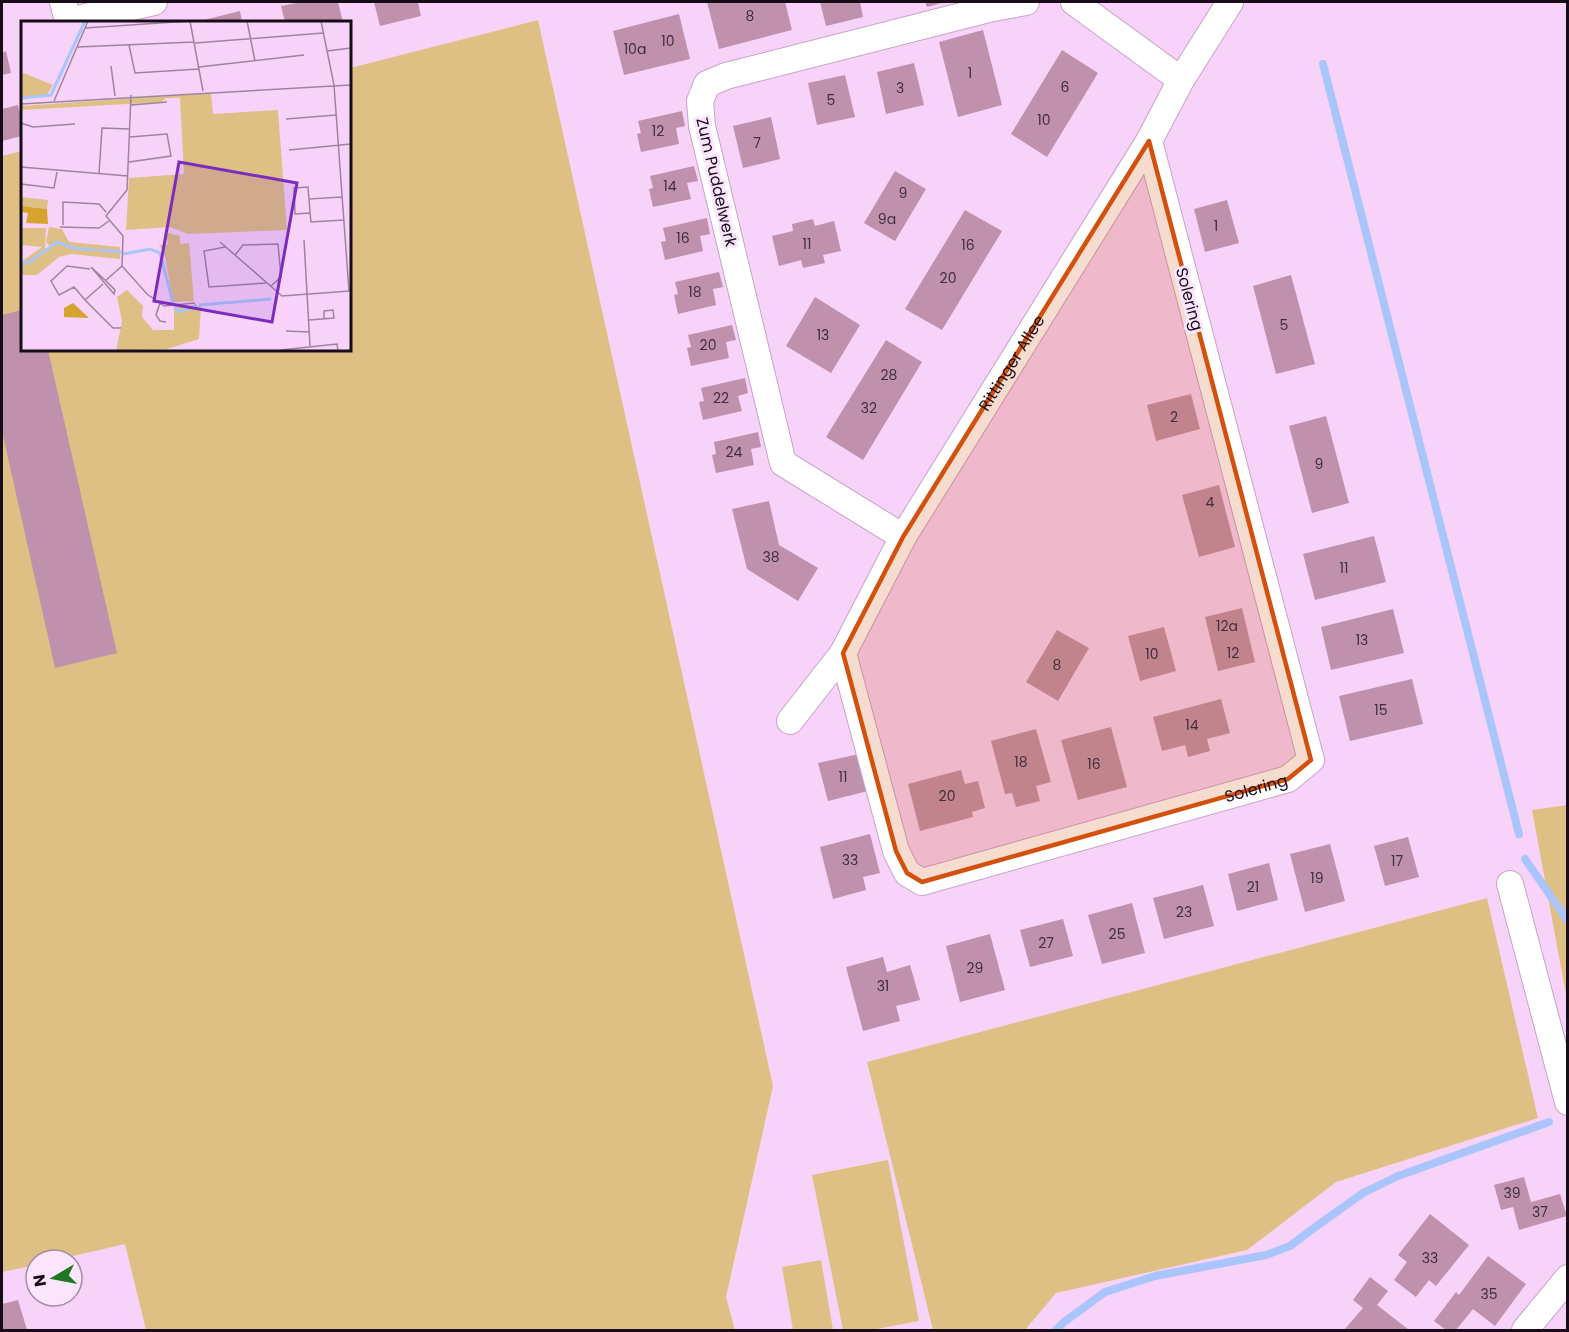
<svg xmlns="http://www.w3.org/2000/svg" width="1569" height="1332" font-family="Poppins,sans-serif">
<rect width="100%" height="100%" fill="#f7d3fa"/>
<g fill="#dfc084">
<polygon points="538,20 773,1086 726,1297 735,1330 146,1330 125,1244 56,1260 36,1260 36,1265 2,1272 2,156 22,151 22,350 350,350 350,68"/>
<polygon points="1567,805 1568,805 1567,1000 1532,810"/>
<polygon points="1487,898 1538,1118 1336,1182 1247,1250 1056,1293 1025,1330 933,1330 867,1062"/>
<polygon points="888,1160 919,1321 871,1330 843,1330 812,1175"/>
<polygon points="821,1260 833,1330 793,1330 782,1267"/>
</g>
<g fill="none" stroke-linecap="round" stroke-linejoin="round">
<g stroke="#a9c5fb" stroke-width="8">
<polyline points="1323,64 1519,834"/>
<polyline points="1525,859 1568,921"/>
<polyline points="1056,1330 1064,1322 1105,1292 1155,1276 1266,1255 1290,1246 1314,1228 1363,1193 1398,1176 1549,1122"/>
</g>
</g>
<g fill="#bf91ac">
<polygon points="301,2 338,2 343,22 285,22 281,6"/>
<polygon points="374,2 418,2 421,16 380,26"/>
<polygon points="707,2 785,2 792,30 719,49"/>
<polygon points="820,2 860,2 863,17 826,26"/>
<polygon points="925,2 945,2 927,7"/>
<polygon points="240,11 242,22 196,22"/>
<polygon points="679,14 690,59 624,75 613,31"/>
<polygon points="983,30 1002,105 958,117 939,42"/>
<polygon points="1062,50 1098,73 1047,157 1011,134"/>
<polygon points="6,51 11,73 2,75 2,53"/>
<polygon points="914,63 924,105 886,114 877,72"/>
<polygon points="845,75 855,117 817,125 808,83"/>
<polygon points="18,105 22,124 22,136 2,141 2,109"/>
<polygon points="682,111 685,126 676,128 679,144 641,152 637,134 641,133 638,121"/>
<polygon points="771,117 780,159 743,168 733,126"/>
<polygon points="694,166 698,181 687,183 691,199 653,207 649,189 653,188 650,176"/>
<polygon points="895,171 926,189 895,241 864,223"/>
<polygon points="1227,200 1239,243 1205,252 1194,209"/>
<polygon points="965,210 1002,231 942,330 905,309"/>
<polygon points="707,218 710,234 700,236 703,251 665,260 661,242 666,241 663,228"/>
<polygon points="813,219 815,226 834,221 841,251 823,255 825,263 803,268 801,260 779,266 772,236 793,231 792,224"/>
<polygon points="719,272 723,287 713,289 716,305 678,314 674,295 678,294 675,282"/>
<polygon points="1291,275 1315,364 1276,374 1253,286"/>
<polygon points="815,297 860,325 831,373 786,346"/>
<polygon points="22,310 22,350 48,350 117,653 55,668 2,431 2,315"/>
<polygon points="732,325 736,340 726,342 729,358 691,366 687,348 691,347 688,335"/>
<polygon points="886,340 922,362 863,460 826,437"/>
<polygon points="745,378 748,393 738,396 742,411 703,420 699,402 704,401 701,388"/>
<polygon points="1191,394 1200,429 1156,441 1147,405"/>
<polygon points="1326,416 1349,503 1312,513 1289,426"/>
<polygon points="758,432 761,447 751,449 754,465 716,473 712,455 716,454 714,442"/>
<polygon points="1219,485 1235,547 1199,557 1182,495"/>
<polygon points="769,501 779,545 818,568 798,601 747,569 732,509"/>
<polygon points="1374,536 1386,582 1315,600 1303,554"/>
<polygon points="1242,608 1255,662 1218,671 1205,617"/>
<polygon points="1393,609 1404,653 1331,670 1321,627"/>
<polygon points="1164,627 1176,671 1140,681 1128,636"/>
<polygon points="1057,630 1089,648 1058,701 1026,682"/>
<polygon points="1412,679 1423,724 1350,741 1339,696"/>
<polygon points="1221,699 1230,733 1207,739 1210,751 1188,757 1185,745 1162,751 1153,717"/>
<polygon points="1111,727 1127,787 1078,800 1061,740"/>
<polygon points="1036,729 1051,782 1036,786 1040,801 1016,807 1012,793 1005,794 991,741"/>
<polygon points="859,754 868,791 828,801 818,763"/>
<polygon points="961,770 965,784 978,781 985,808 972,812 973,817 920,831 908,784"/>
<polygon points="870,834 880,873 863,877 866,890 833,899 820,847"/>
<polygon points="1408,837 1419,877 1385,886 1374,846"/>
<polygon points="1330,844 1345,901 1305,912 1290,854"/>
<polygon points="1269,863 1278,900 1237,911 1228,874"/>
<polygon points="1203,885 1214,926 1164,939 1153,898"/>
<polygon points="1132,903 1145,953 1102,964 1088,915"/>
<polygon points="1063,919 1073,956 1030,967 1020,930"/>
<polygon points="990,934 1005,990 960,1002 946,946"/>
<polygon points="883,957 887,972 910,965 920,1000 896,1006 900,1021 863,1031 846,967"/>
<polygon points="1524,1177 1531,1202 1560,1194 1567,1216 1519,1230 1513,1207 1501,1210 1494,1185"/>
<polygon points="1430,1214 1469,1245 1436,1286 1429,1280 1416,1297 1394,1280 1407,1262 1398,1255"/>
<polygon points="1488,1256 1526,1284 1495,1326 1473,1309 1456,1330 1446,1330 1434,1321 1456,1292 1459,1295"/>
<polygon points="1370,1277 1388,1291 1377,1305 1409,1330 1344,1330 1363,1308 1353,1300"/>
<polygon points="18,1300 27,1330 2,1330 2,1304"/>
</g>
<g fill="none" stroke-linecap="round" stroke-linejoin="round">
<defs>
<g id="street">
<polyline points="63,2 68,21 154,2"/>
<polyline points="1074,2 1181,80"/>
<polyline points="903,537 783,463 702,126 700,101 707,84 726,76 993,8 1026,2"/>
<path id="s1" d="M843,653L896,851L907,873L922,882L1288,779L1311,760L1149,141"/>
<path id="s2" d="M790,721L843,653L903,537L1149,141L1181,80L1230,2"/>
<polyline points="1510,884 1568,1102"/>
<polyline points="1525,1330 1568,1278"/>
</g>
</defs>
<use href="#street" stroke="#c7a4ca" stroke-width="28"/>
<use href="#street" stroke="#fff" stroke-width="26"/>
</g>
<path fill="#d3510d" fill-opacity="0.2" stroke="#d3510d" stroke-width="4.5" stroke-linejoin="round" d="M1149,141L1311,760L1288,779L922,882L907,873L896,851L843,653L903,537Z"/>
<g text-anchor="middle" stroke-width="6" stroke-linejoin="round" paint-order="stroke">
<g font-size="14" fill="#422d3e">
<text x="750" y="21">8</text>
<text x="668" y="46">10</text>
<text x="635" y="54">10a</text>
<text x="970" y="78">1</text>
<text x="1065" y="92">6</text>
<text x="900" y="93">3</text>
<text x="831" y="105">5</text>
<text x="1044" y="125">10</text>
<text x="658" y="136">12</text>
<text x="757" y="148">7</text>
<text x="670" y="191">14</text>
<text x="903" y="198">9</text>
<text x="887" y="224">9a</text>
<text x="1216" y="231">1</text>
<text x="683" y="243">16</text>
<text x="807" y="249">11</text>
<text x="968" y="250">16</text>
<text x="948" y="283">20</text>
<text x="695" y="297">18</text>
<text x="1284" y="330">5</text>
<text x="823" y="340">13</text>
<text x="708" y="350">20</text>
<text x="889" y="380">28</text>
<text x="721" y="403">22</text>
<text x="869" y="413">32</text>
<text x="1174" y="422">2</text>
<text x="734" y="457">24</text>
<text x="1319" y="469">9</text>
<text x="1210" y="507">4</text>
<text x="771" y="562">38</text>
<text x="1344" y="573">11</text>
<text x="1227" y="631">12a</text>
<text x="1362" y="645">13</text>
<text x="1233" y="658">12</text>
<text x="1152" y="659">10</text>
<text x="1057" y="670">8</text>
<text x="1381" y="715">15</text>
<text x="1192" y="730">14</text>
<text x="1021" y="767">18</text>
<text x="1094" y="769">16</text>
<text x="843" y="782">11</text>
<text x="947" y="801">20</text>
<text x="850" y="865">33</text>
<text x="1397" y="866">17</text>
<text x="1317" y="883">19</text>
<text x="1253" y="892">21</text>
<text x="1184" y="917">23</text>
<text x="1117" y="939">25</text>
<text x="1046" y="948">27</text>
<text x="975" y="973">29</text>
<text x="883" y="991">31</text>
<text x="1512" y="1198">39</text>
<text x="1540" y="1217">37</text>
<text x="1430" y="1263">33</text>
<text x="1489" y="1299">35</text>
</g>
<g font-size="16" fill="#180c19" stroke="#fbe5fd">
<text transform="translate(717 182) rotate(77)" y="6">Zum Puddelwerk</text>
<text transform="translate(1190 299) rotate(75)" y="6">Solering</text>
<text dy="6" stroke="none"><textPath href="#s2" startOffset="422">Rittinger Allee</textPath></text>
<text dy="6" stroke="none"><textPath href="#s1" startOffset="594">Solering</textPath></text>
</g>
</g>
<g transform="translate(21 21)">
<rect width="330" height="330" fill="#f7d3fa"/>
<path d="M0,51L32,64L26,74L0,77ZM190,72L192,93L257,89L266,209L167,213L149,206L105,209L108,157L163,153L159,77H145L141,81L0,89V85ZM0,176L27,179L26,188L0,185ZM28,206L41,208L48,221L99,226V238L50,233L38,236L16,254H0V241L21,226L0,224V207H25L24,229L29,225L25,221ZM144,211L159,215V223L168,222L173,280L152,281L144,235L138,224L147,223ZM106,269L122,285L121,296L132,309H153V285H180L178,318L146,328L95,330L101,300L96,276Z" fill="#dfc084"/>
<path d="M0,185L26,188L27,203L5,202L7,192L0,191ZM52,282L68,297L43,296V287Z" fill="#d6a32f"/>
<path fill="none" stroke="#a9c5fb" stroke-width="3" d="M0,77L30,74L64,0M77,229L100,231M102,233L129,228L139,232L152,282M0,243L10,240L36,221L52,227L74,229M178,284L250,278M153,286L159,291L176,284"/>
<path fill="none" stroke="#9e83a0" stroke-width="1.5" d="M169,0L182,70M226,0L234,40M300,0L313,64L328,270M64,7L169,0M174,22L302,12M108,24L114,52L178,48M56,26L173,21M306,30L330,27M90,45L94,75M178,46L283,34M110,74L106,169L85,195L102,215L101,245L126,273L143,285L174,282M33,80L67,0M0,83L330,64M110,84L146,81M265,98L315,94M0,102L12,106L54,103M268,129L330,123M108,141L150,135L146,113L109,116M0,146L107,155M78,153L81,107L109,108M0,163L33,167L36,151M288,178L289,192L274,193L273,167L287,166L288,178L321,176M289,192L290,201L323,199M42,204V181L78,183L85,191M39,206L78,207L88,200M283,219L289,325M199,221L261,275L329,270M204,226L183,230L188,266L245,262M214,234L222,224L257,223L260,256L250,265M84,259L70,246L93,273L94,269L85,260M84,260L101,245M82,263L64,279L92,307H100M64,279L53,266L38,274L30,260L46,245L69,248M139,282L135,294L139,300L145,301M288,299L313,297L312,289L303,290V298M265,310L288,311M260,329L316,323L317,330"/>
<path fill="#7b2cbf" fill-opacity="0.15" stroke="#7b2cbf" stroke-width="3" d="M158,141L276,162L251,301L133,280Z"/>
<rect width="330" height="330" fill="none" stroke="#180c19" stroke-width="3"/>
</g>
<rect width="1569" height="1332" fill="none" stroke="#180c19" stroke-width="6"/>
<g transform="translate(54 1278) rotate(260)"><circle r="28" fill="#fbe5fd" stroke="#a08ea2" stroke-width="1.5"/>
<path d="M0-4.5L10 22L0 15L-10 22Z" fill="#207622"/>
<text y="-9" font-size="16" font-weight="bold" text-anchor="middle" fill="#180c19">N</text>
</g>
</svg>
